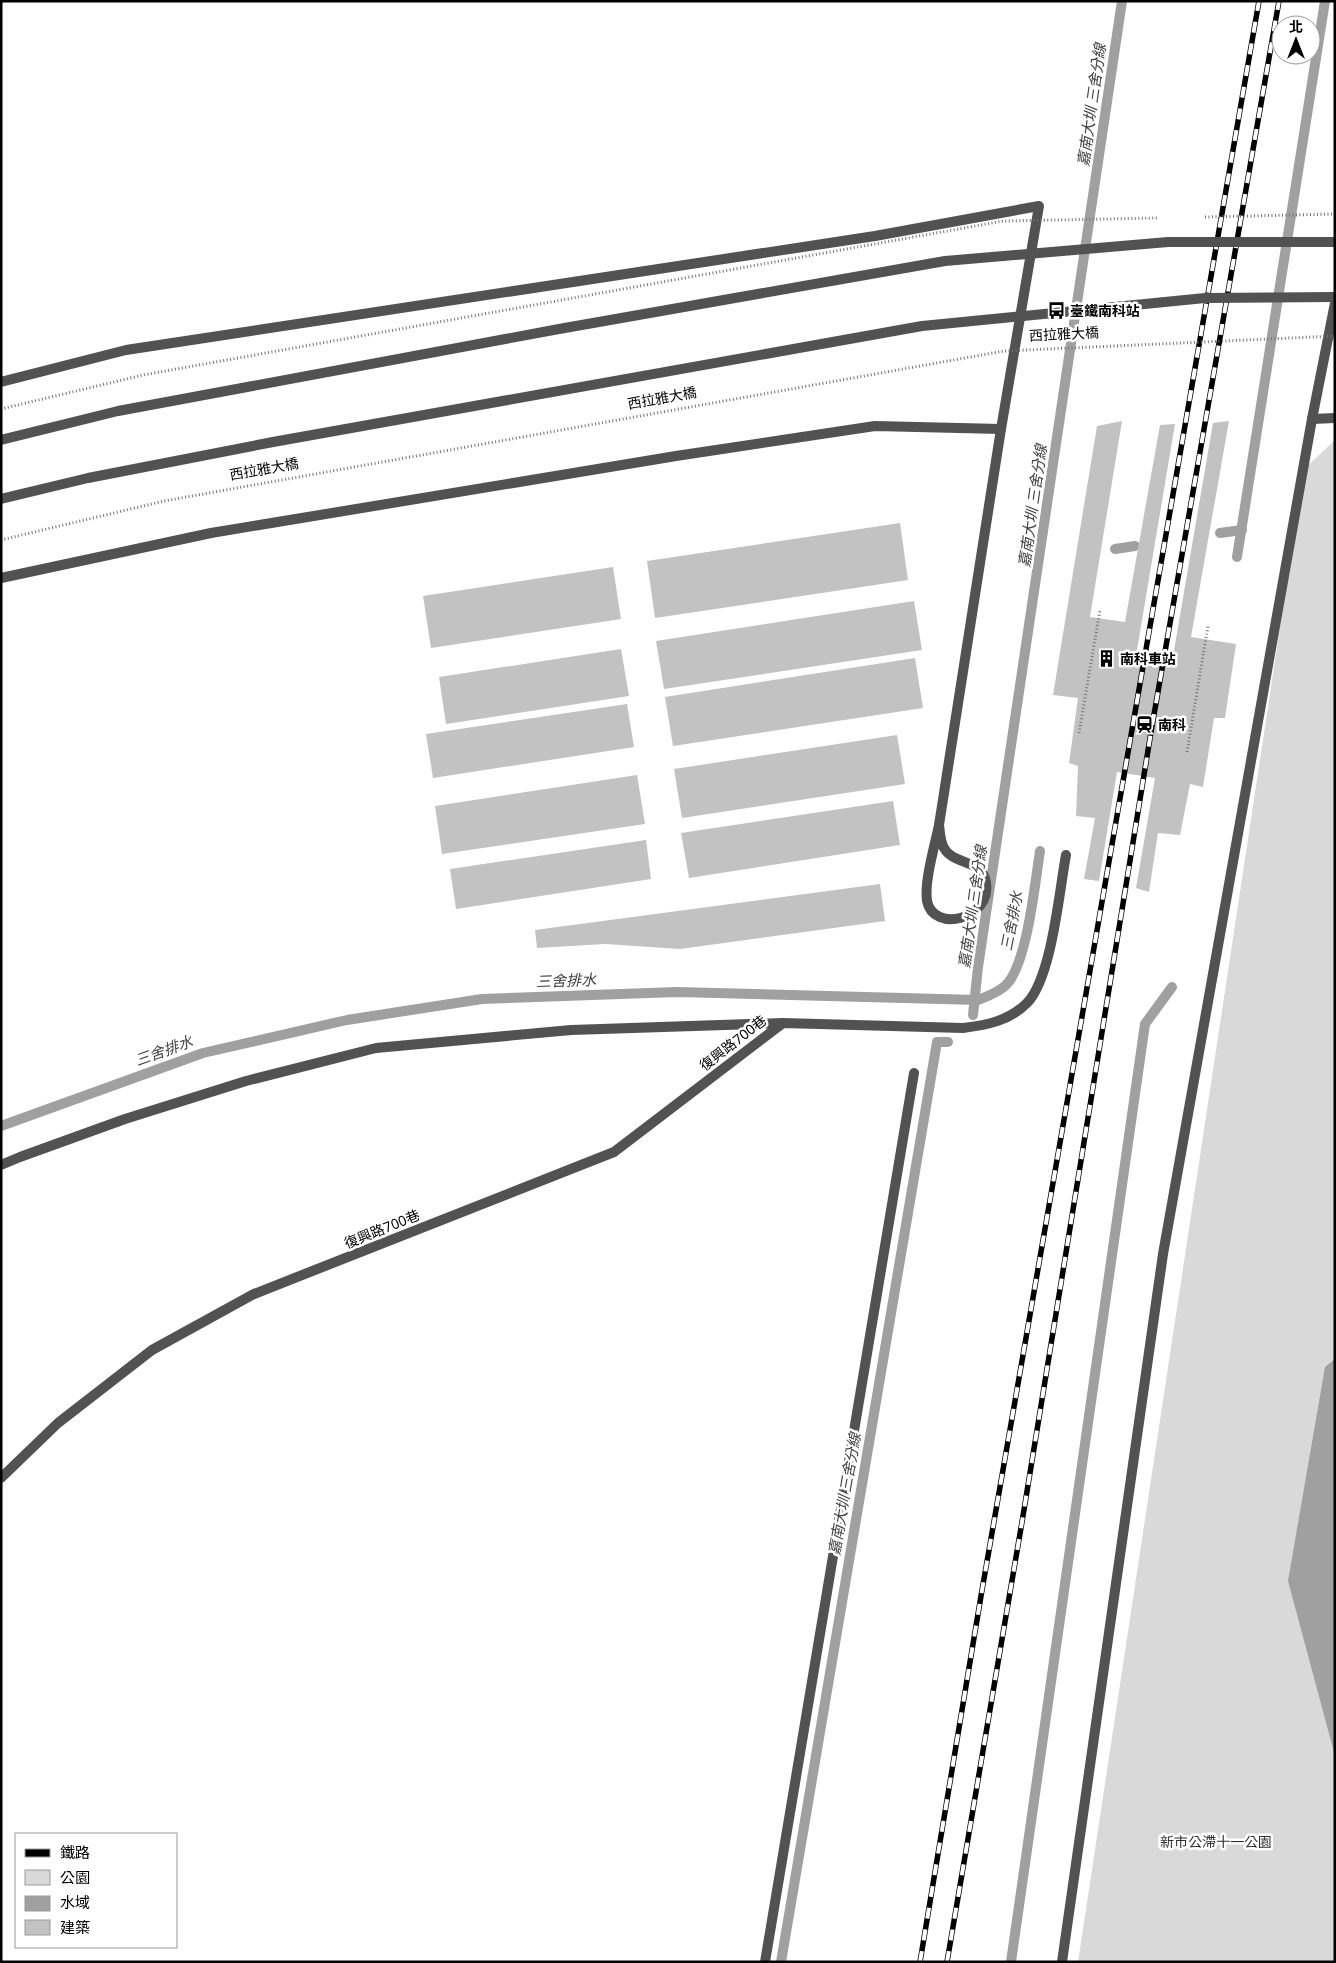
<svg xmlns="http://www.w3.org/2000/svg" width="1336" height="1963" font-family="'Noto Sans','Noto Sans TC',sans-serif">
<rect width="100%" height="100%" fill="#fff"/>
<polygon fill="#d9d9d9" points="1335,440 1335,1962 1078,1962 1304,469"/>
<polygon fill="#a0a0a0" points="1335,1359 1335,1756 1288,1581 1325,1367"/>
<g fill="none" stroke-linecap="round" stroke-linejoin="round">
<g stroke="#a0a0a0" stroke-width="10">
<polyline points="1220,533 1242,530"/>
<polyline points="1115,549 1135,546"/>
<polyline points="1237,557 1325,1"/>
<polyline points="973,1015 978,967 1122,1"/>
<path d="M1,1126L203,1053L347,1020L482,999L677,992L978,1000C988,996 997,993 1005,986C1027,967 1035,882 1040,851"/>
<polyline points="781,1962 937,1042 948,1042"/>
<polyline points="1011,1962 1145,1024 1172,987"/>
</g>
</g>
<g fill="#c2c2c2">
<polygon points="1122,421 1090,617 1125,622 1160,425 1175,424 1136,656 1172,662 1213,423 1229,421 1191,637 1236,644 1225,718 1214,718 1203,787 1190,784 1180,835 1158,833 1149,892 1136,888 1155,778 1117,772 1099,881 1084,879 1095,818 1076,816 1078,766 1069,763 1078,698 1053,695 1097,426"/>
<polygon points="900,523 908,580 655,618 647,561"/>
<polygon points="613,567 621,619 431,648 423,596"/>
<polygon points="914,601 922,650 664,689 656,641"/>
<polygon points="621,649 629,696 446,724 439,677"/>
<polygon points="915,658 923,708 673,746 665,697"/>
<polygon points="627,704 634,747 433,778 426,734"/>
<polygon points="897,735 905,784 682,818 674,769"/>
<polygon points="637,775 645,824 442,854 435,806"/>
<polygon points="893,801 900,845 689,878 681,833"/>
<polygon points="646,840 651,879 456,909 450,869"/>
<polygon points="880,884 885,921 680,949 605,944 537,948 535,930"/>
</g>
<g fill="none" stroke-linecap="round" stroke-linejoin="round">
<g stroke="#747474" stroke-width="3" stroke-dasharray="1 2.5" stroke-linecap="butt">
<polyline points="1079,733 1100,610"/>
<polyline points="1187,752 1208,626"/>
</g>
<g stroke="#525252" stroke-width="10">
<polyline points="1,382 126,350 875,236 1039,206 1001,429 939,825"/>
<polyline points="1312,419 1335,418"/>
<polyline points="1,578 211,533 676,456 875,426 1001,429"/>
<path d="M939,825C940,832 940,841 944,848C953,865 982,859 986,882C992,920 933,933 927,901C924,881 935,845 939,825Z"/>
<path d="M1,1165L20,1157L125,1119L246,1081L376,1048L571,1030L783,1023L963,1028C987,1025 1009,1021 1027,1003C1052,977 1059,892 1066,855"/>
<polyline points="1,1478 58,1423 152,1350 254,1294 614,1152 783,1023"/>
<polyline points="765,1962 914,1073"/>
<polyline points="1062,1962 1163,1254 1312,419 1335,303"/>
</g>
<defs>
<g id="rail">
<polyline points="920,1962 981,1596 1259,1"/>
<polyline points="947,1962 1022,1522 1152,726 1279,1"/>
</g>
</defs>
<use href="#rail" stroke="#000" stroke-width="5.5"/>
<use href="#rail" stroke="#fff" stroke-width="4" stroke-dasharray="11" stroke-linecap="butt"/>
<g stroke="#747474" stroke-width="3" stroke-dasharray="1 2.5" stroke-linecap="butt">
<polyline points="1205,217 1335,214"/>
<polyline points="1,409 143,375 1003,221 1157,218"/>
<polyline points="1,540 164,501 1004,351 1335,336"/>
</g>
<g stroke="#525252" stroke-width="10">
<polyline points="1,440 118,411 559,329 945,261 1168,242 1335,242"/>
<polyline points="1,499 88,478 273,442 922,326 1205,298 1335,297"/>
</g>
</g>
<defs>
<symbol id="bus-bare" viewBox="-9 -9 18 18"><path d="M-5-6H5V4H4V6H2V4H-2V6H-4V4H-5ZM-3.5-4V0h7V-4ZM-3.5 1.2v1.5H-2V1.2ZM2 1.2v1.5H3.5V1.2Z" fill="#000" stroke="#fff" stroke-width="2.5" paint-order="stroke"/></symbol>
<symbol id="building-bare" viewBox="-9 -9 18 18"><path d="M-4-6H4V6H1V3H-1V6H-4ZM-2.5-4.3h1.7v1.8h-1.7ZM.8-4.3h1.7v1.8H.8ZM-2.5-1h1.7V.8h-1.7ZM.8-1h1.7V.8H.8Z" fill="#000" stroke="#fff" stroke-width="2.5" paint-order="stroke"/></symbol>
<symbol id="station-bare" viewBox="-9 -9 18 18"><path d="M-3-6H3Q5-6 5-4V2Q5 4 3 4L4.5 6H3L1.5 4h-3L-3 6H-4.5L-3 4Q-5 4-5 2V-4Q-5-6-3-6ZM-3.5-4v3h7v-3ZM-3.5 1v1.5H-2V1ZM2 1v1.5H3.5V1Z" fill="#000" stroke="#fff" stroke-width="2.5" paint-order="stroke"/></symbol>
</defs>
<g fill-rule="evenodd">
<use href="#bus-bare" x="1044" y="298" width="25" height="25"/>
<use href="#building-bare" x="1094" y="646" width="25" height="25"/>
<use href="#station-bare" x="1132" y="712" width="25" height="25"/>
</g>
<g text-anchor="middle" stroke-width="5" stroke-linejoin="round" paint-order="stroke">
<g font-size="14" font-weight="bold" fill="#000" stroke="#fff" text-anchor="start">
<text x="1070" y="316">臺鐵南科站</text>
<text x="1120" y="664">南科車站</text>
<text x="1158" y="730">南科</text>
</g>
<g font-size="14" fill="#000" stroke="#fff">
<text transform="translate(1064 334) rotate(-3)" y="5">西拉雅大橋</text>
<text transform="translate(662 398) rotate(-10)" y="5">西拉雅大橋</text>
<text transform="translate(264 469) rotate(-10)" y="5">西拉雅大橋</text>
<text transform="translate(733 1043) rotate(-38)" y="5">復興路700巷</text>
<text transform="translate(382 1229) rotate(-22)" y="5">復興路700巷</text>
</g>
<g font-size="14" fill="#303030" stroke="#fff">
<text x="1216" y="1847">新市公滯十一公園</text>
</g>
<g font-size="15" font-style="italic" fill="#414141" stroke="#fff">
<text transform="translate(1092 105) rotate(-82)" y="5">嘉南大圳 三舍分線</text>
<text transform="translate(1033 506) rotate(-82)" y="5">嘉南大圳 三舍分線</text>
<text transform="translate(973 907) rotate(-82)" y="5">嘉南大圳 三舍分線</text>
<text transform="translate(1012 921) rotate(-79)" y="5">三舍排水</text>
<text transform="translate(566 981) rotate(-2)" y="5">三舍排水</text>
<text transform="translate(164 1051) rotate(-20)" y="5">三舍排水</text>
<text transform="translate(845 1494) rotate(-80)" y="5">嘉南大圳 三舍分線</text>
</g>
</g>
<rect width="1336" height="1963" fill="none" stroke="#000000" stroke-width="5"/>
<rect x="15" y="1833" width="162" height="115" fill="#ffffff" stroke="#999999"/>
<rect x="25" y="1849" width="25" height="8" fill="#000000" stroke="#999999"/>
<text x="60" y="1858" font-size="15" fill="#000000">鐵路</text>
<rect x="25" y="1870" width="25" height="15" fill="#d9d9d9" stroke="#999999"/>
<text x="60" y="1883" font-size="15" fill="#000000">公園</text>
<rect x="25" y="1896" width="25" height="15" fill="#a0a0a0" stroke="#999999"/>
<text x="60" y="1908" font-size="15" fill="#000000">水域</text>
<rect x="25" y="1920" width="25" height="15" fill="#c2c2c2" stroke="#999999"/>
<text x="60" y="1933" font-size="15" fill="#000000">建築</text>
<g transform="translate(1296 40)"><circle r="24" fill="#ffffff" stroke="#999999"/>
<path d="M0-4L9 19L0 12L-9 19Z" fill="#000000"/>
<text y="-8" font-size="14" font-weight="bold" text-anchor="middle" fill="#000000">北</text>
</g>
</svg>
